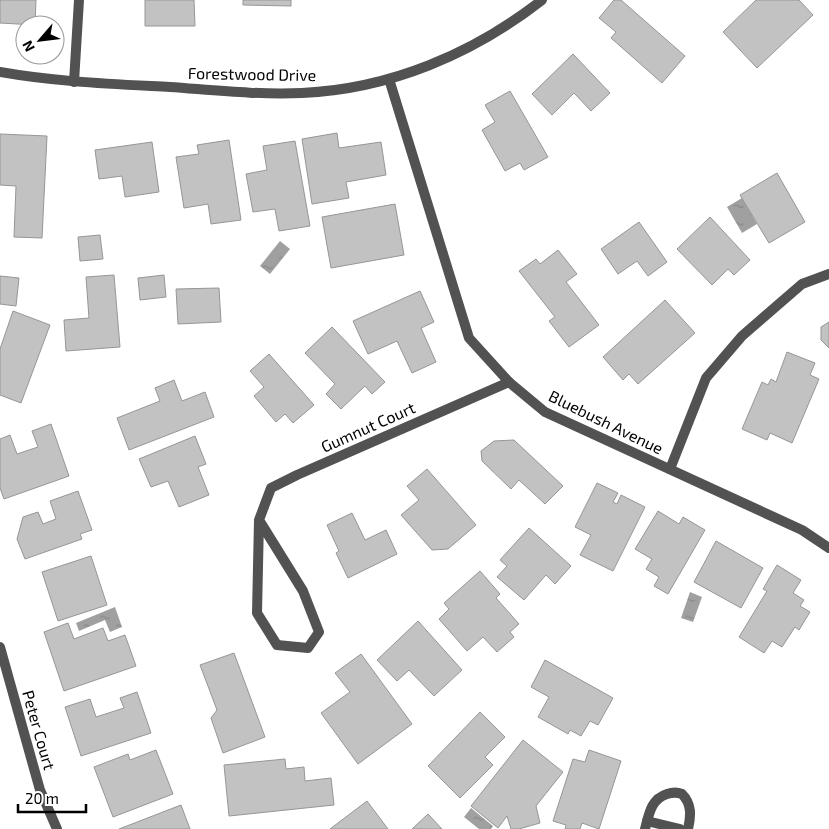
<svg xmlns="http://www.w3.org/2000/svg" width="829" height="829" font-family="'Exo 2',sans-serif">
<defs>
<pattern id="water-ripples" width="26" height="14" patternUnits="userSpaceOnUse" patternTransform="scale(1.25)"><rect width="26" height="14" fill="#a0a0a0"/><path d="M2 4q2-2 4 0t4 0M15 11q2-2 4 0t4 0" fill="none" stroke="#888"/></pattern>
</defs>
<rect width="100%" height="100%" fill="#fff"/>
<g fill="url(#water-ripples)">
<polygon points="742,198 757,224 742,233 727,207"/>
<polygon points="280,241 290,249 270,274 260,266"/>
<polygon points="690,592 702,597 693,622 681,618"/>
<polygon points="115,607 122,627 110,632 105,620 79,631 76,623"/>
<polygon points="471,808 493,826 491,829 479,829 464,817"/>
</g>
<g fill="#c2c2c2" stroke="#969696">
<polygon points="0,0 36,0 35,25 0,23"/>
<polygon points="145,0 194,0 195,26 145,26"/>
<polygon points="243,0 291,0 291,6 243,5"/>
<polygon points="614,0 621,0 685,56 662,83 611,38 616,32 599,18"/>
<polygon points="756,0 799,0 813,15 757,68 723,32"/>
<polygon points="573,54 610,93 591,111 574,93 552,115 532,94"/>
<polygon points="510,91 548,157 524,170 520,163 505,171 482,130 495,122 485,105"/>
<polygon points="337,133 339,148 381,142 386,175 346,182 349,198 312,204 302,139"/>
<polygon points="0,134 47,136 42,238 14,237 16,186 0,185"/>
<polygon points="229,140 241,220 211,224 208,204 184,208 176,157 199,154 197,145"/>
<polygon points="295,141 310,226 279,231 275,209 253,212 246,174 267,170 263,146"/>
<polygon points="152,142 159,192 125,197 122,176 99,179 95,150"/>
<polygon points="777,173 805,222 769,243 740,195"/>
<polygon points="395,204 404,255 331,268 322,217"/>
<polygon points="710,217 750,260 734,275 728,269 712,285 677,249"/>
<polygon points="639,222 667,262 648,276 637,261 618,274 601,249"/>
<polygon points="100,235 103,259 80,261 78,237"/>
<polygon points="558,250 577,274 566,282 599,325 569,347 549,321 555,317 519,271 536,259 540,264"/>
<polygon points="114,275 120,347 66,351 64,320 89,318 86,277"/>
<polygon points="164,275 166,297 140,300 138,278"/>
<polygon points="0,276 19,278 16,306 0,304"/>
<polygon points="219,288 221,322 178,324 176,289"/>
<polygon points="420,291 434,322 421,328 436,362 412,373 397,341 368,354 353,321"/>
<polygon points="665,300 695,333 638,384 629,374 623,380 603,357"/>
<polygon points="13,311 50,325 21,403 0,395 0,349"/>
<polygon points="829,322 829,348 821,340 821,327"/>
<polygon points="332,327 385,382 372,394 365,386 341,409 326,394 335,384 305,353"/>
<polygon points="787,352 815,363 810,375 819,379 792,443 770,433 767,440 742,429 762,382 768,385 771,379 776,382"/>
<polygon points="269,354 314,405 293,423 285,414 276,422 254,396 264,387 250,371"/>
<polygon points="174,380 182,401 205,392 214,417 129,450 117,418 160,401 155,388"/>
<polygon points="51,424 69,476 4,499 0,488 0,439 10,435 17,454 38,447 32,431"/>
<polygon points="195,436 206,464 198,467 209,495 179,507 168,481 151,487 139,459"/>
<polygon points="514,440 563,486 545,504 519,480 511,489 482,461 481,451 494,441"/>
<polygon points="427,469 476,525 448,549 432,550 401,515 419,500 407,486"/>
<polygon points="597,483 618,493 613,502 617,504 621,495 645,507 613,571 580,555 591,535 575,527"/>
<polygon points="78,491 92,530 80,534 82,539 25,559 17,539 23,517 38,512 43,524 56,519 50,501"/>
<polygon points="658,511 679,524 683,517 705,530 668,594 654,586 659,577 646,569 652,559 635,549"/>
<polygon points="352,513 365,540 386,530 397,554 348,578 336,553 339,551 327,525"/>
<polygon points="529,528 571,566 555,584 546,575 524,600 497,577 507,566 500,560"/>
<polygon points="716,541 763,568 741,608 694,582"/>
<polygon points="91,556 107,605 58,621 42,572"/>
<polygon points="777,565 801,580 793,593 804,600 800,606 810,612 799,630 795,627 782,647 772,641 764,653 739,637 767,591 763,589"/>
<polygon points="480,571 500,594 496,598 519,624 510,632 514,637 497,652 483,637 467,651 439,619 449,609 444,603"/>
<polygon points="418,621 462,670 434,696 409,670 397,681 377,660"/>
<polygon points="68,623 74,639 103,628 108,641 125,635 136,666 64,691 44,632"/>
<polygon points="234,653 265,737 223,753 211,718 217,710 200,665"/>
<polygon points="361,654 412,724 358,764 321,713 350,692 335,673"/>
<polygon points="545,660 613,698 598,725 590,721 581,736 570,730 568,734 538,717 549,697 531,687"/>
<polygon points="137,692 151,733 81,756 65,707 90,699 96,717 124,708 120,698"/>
<polygon points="480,712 505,737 485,757 493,765 460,798 428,766"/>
<polygon points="523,740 563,772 536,806 540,823 519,829 511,829 507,816 498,828 471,806"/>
<polygon points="156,750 173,794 113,817 94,767 128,754 130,760"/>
<polygon points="589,750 621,761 599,829 582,823 580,829 565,829 566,825 553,821 573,759 585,762"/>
<polygon points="285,759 286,769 304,767 305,781 331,778 334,805 229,816 224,765"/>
<polygon points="367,801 388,829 330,829"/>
<polygon points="181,805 190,829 119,829"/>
<polygon points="428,814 442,829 412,829"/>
</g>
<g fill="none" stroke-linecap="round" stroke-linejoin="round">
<g stroke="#525252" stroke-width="10">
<path d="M0,72C56,82 113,84 170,87C213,90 258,95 302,93C390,89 473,54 542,0"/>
<polyline points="389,79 469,338 509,382 545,412 802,530 829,548"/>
<polyline points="74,82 79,0"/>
<polyline points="670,469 706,378 742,336 802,284 829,274"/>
<polyline points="259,520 303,591 319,632 308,648 277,645 257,613 259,520 271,488 297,475 509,382"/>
<polyline points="0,647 40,790 57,829"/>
<polyline points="647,821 680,829"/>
<path d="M645,829C649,814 651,799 667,794C673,792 677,792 682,794C692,804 691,816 688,829"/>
</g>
</g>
<g text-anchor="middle" stroke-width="4" stroke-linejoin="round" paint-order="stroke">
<g font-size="16" fill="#000" stroke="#fff">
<text transform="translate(252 74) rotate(1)" y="6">Forestwood Drive</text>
<text transform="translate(606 422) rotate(26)" y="6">Bluebush Avenue</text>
<text transform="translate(368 427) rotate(-24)" y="6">Gumnut Court</text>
<text transform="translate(39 730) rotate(74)" y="6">Peter Court</text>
</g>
</g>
<g transform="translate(40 40) rotate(242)"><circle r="24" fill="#ffffff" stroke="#999999"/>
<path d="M0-4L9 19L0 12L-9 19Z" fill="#000000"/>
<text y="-8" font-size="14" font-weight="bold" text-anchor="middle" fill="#000000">N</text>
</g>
<path d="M18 804v8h68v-8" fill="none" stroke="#000000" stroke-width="2.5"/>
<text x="25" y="804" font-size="15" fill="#000000" stroke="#ffffff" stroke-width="4" paint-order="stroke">20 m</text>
</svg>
